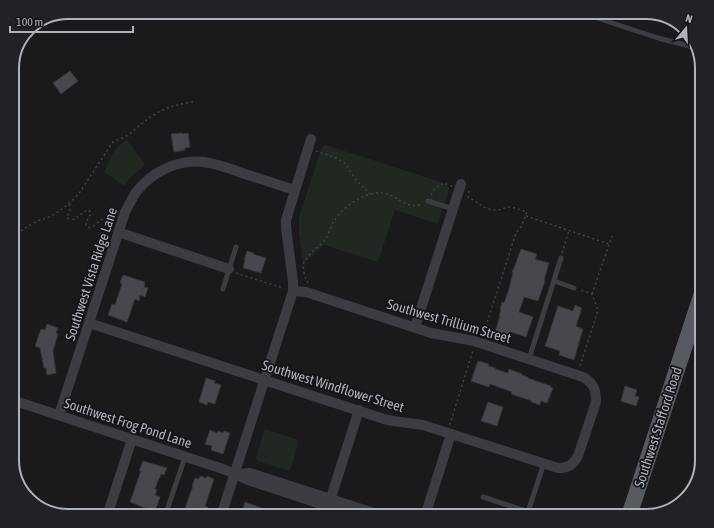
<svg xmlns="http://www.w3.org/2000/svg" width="714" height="528" font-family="'Asap Condensed',sans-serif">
<rect width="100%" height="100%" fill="#1a1a1d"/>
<g fill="#202821">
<polygon points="127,140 145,165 129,179 125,186 104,172 111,157 117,147"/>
<polygon points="326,145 447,184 449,188 449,190 438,224 395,210 378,262 324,245 303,264 299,234 299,217 321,150 323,146"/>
<polygon points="265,429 299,440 290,471 258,461 256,457"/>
</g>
<g fill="#47484d" stroke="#343439">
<polygon points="70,71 78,81 61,94 53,83"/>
<polygon points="697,93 702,95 702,101 695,99"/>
<polygon points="182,133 183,134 188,133 190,147 185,148 185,150 174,152 171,134"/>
<polygon points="521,249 537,254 535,259 549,263 544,280 545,281 538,301 524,297 519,312 533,317 526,337 511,332 510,337 495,332 500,316 499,316 501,309 500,309 502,302 504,303 508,292 513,273 512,273"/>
<polygon points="247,251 254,253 253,254 266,258 261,273 243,268 245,260 244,260"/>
<polygon points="123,275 145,282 144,287 148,288 145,297 140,295 139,301 135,299 127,322 108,315 112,304 115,305 122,284 120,283"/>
<polygon points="575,305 582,308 576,326 583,329 574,360 559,355 560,351 545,346 558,306 573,311"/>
<polygon points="47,324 58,328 56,333 58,334 53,351 56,373 47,375 46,368 44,368 40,348 35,346 41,329 45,330"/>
<polygon points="478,361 489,364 488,366 496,368 495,369 508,373 509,369 522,374 522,375 528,377 528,378 551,386 550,387 553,388 547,403 541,401 540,405 531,402 532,401 511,394 512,392 490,384 489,387 471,381"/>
<polygon points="206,378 215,381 214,383 221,385 215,404 208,402 207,405 199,402"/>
<polygon points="625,386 637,390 635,396 639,397 636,406 621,401"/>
<polygon points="488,402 503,407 497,426 481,421"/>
<polygon points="210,430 217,433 218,431 223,433 224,431 230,433 223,454 211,450 212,446 205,444"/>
<polygon points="143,461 167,468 164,475 161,474 160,478 159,478 155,489 157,490 155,495 160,497 155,512 130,502 141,471 139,471"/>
<polygon points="200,476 206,478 207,476 214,479 205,506 208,507 206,512 205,512 204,516 184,516 186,512 184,511 193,486 192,486 195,478 199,479"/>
<polygon points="245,502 281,515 281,516 241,516"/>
</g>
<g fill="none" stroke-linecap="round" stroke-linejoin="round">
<g stroke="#414449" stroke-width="1.5" stroke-dasharray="2 3" stroke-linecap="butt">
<polyline points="316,151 336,158 346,164 356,180 370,194"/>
<path d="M469,191L468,197C477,201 481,208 493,210C499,211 503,208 508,207C514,207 521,210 527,212L521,227L516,233L485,329L480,333"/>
<polyline points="431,195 435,188 444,183 452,186"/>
<path d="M69,204C72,210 68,213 67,218C76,224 80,211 89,210L91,214L86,222V225C92,233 97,220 104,219L105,221V229L109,231"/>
<polyline points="526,216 609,244"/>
<path d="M12,235C21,232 26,227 34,223C39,220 44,219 49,217C61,211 72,202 80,192L112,143C117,139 122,139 126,136C133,132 138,126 144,122C158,110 175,104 194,102"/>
<polyline points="562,253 569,230"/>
<polyline points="236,273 283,288"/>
<path d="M308,283C305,278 302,268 304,262C306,259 311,253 314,250C317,247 322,244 325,240C329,234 330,227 334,221C343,207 360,195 376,193C396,190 402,211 422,204"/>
<polyline points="592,294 612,236"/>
<polyline points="580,366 598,310 592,294 580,290"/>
<polyline points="449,424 450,424 473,350"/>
</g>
<g stroke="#3b3d42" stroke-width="5">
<polyline points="579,12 658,38 697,48"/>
<polyline points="428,201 453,209"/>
<polyline points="554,281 574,288"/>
<polyline points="223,289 236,247"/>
<polyline points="529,359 561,258"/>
<polyline points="483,497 541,516"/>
<polyline points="528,512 544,463"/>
<polyline points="165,516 185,457"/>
</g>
<g stroke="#3b3d42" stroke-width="10">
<polyline points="118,232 229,269"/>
<path d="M89,323L384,419L393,421L423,425L558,468C568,468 573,465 578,456L596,402C596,390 594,383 583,377L474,341L431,333L306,292L293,291"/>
<polyline points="415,327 461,184"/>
<polyline points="12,400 223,469 235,474 248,480 357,516"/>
<path d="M59,415L125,212C129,205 132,198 137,191C153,171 179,159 204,162C218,164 232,169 245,174C262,179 278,185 295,190"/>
<polyline points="237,474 250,473 383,516"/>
<polyline points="107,516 132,439"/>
<polyline points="221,516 293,291 293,282 286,227 286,220 311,139"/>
<polyline points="325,516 359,410"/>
<polyline points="425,516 451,434"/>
</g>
<polyline stroke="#575a61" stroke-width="16" points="629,516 702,293"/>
</g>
<g text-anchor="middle" stroke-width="3.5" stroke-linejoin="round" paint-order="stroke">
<g font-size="14" fill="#adb2bc" stroke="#151518">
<text transform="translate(91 274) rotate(-72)" y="5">Southwest Vista Ridge Lane</text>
<text transform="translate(449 321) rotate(16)" y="5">Southwest Trillium Street</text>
<text transform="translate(333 386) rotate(17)" y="5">Southwest Windflower Street</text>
<text transform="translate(128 423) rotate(18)" y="5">Southwest Frog Pond Lane</text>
<text transform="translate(658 427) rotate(-72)" y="5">Southwest Stafford Road</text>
</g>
</g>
<path d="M0 0H714V528H0ZM68 19H646A49 49 0 0 1 695 68V460A49 49 0 0 1 646 509H68A49 49 0 0 1 19 460V68A49 49 0 0 1 68 19Z" fill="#212225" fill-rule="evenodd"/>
<path fill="none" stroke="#adb2bc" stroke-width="2" d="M68 19H646A49 49 0 0 1 695 68V460A49 49 0 0 1 646 509H68A49 49 0 0 1 19 460V68A49 49 0 0 1 68 19Z"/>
<g transform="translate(686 28) rotate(18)" stroke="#151518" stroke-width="3" paint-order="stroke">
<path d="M0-3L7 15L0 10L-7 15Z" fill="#adb2bc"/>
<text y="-6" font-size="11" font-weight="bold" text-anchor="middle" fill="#adb2bc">N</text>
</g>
<path d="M10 26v6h123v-6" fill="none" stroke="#adb2bc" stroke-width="2"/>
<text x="16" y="26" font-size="12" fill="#adb2bc" stroke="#151518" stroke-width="3" paint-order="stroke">100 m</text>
</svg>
